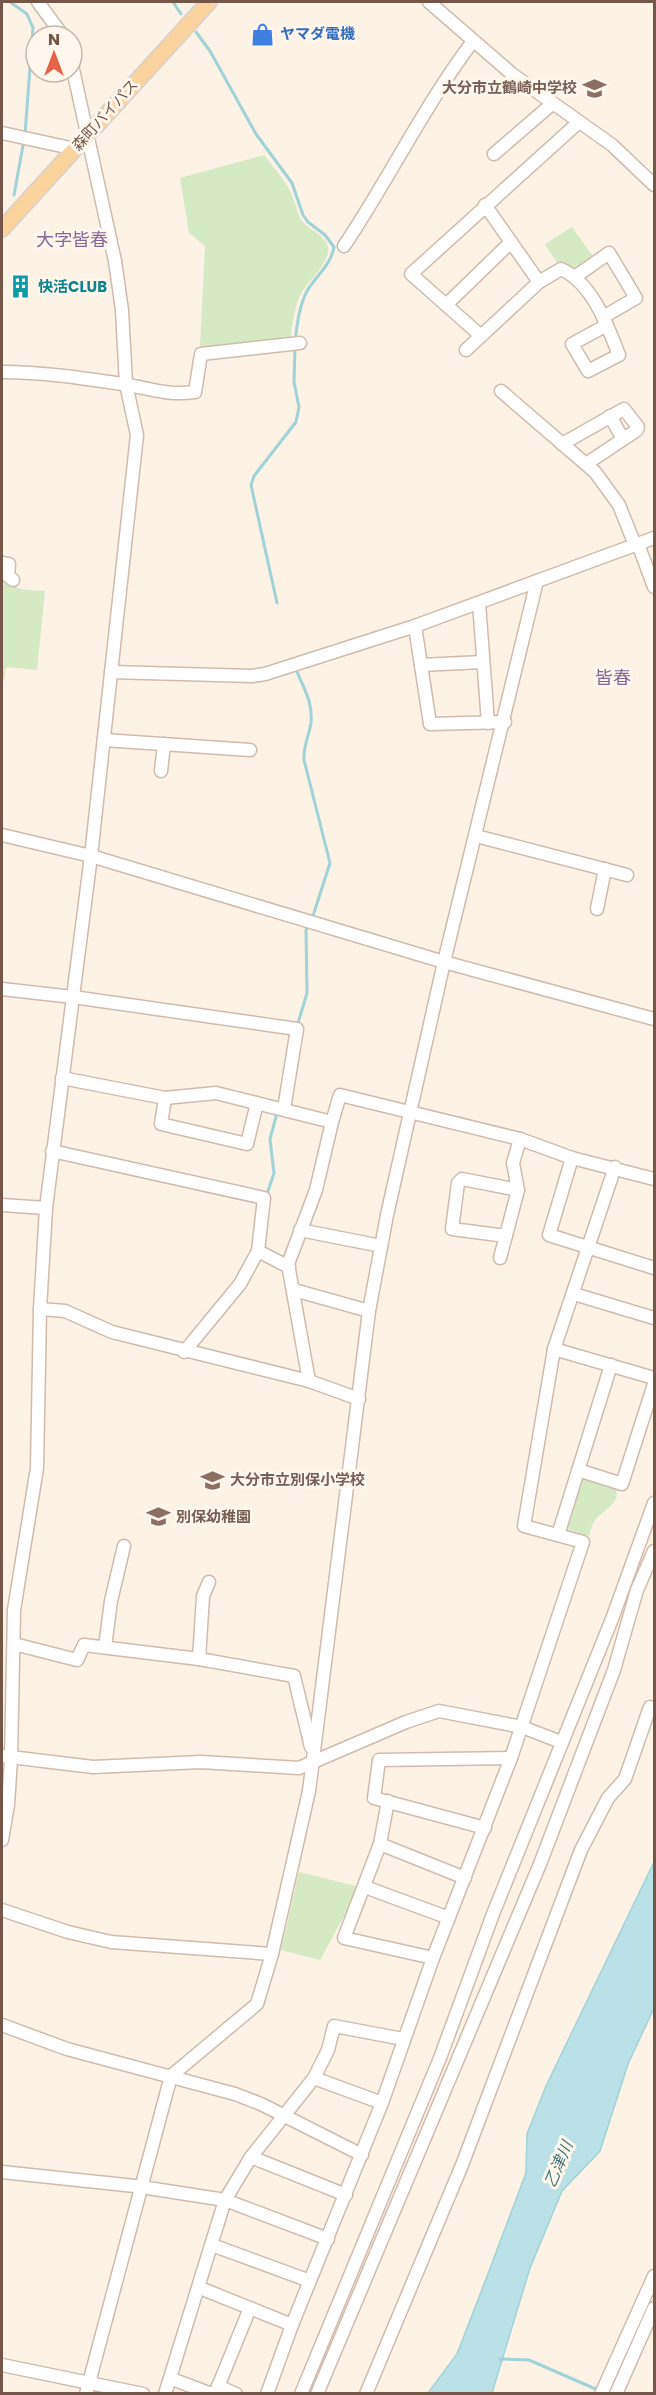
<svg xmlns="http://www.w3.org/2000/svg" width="656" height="2395" font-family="Poppins,'Noto Sans JP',sans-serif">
<rect width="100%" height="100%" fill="#fcf2e5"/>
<g fill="#d5eac3">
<path d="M264,155C275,169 289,184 294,201C297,209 297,214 303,222C312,232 334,239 327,256C323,268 311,279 303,290C294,305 293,322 290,339L204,348L200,346L205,246L189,233L180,178Z"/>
<polygon points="572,227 596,261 576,276 561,269 545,244"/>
<path d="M2,574C10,591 28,590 45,591L37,670L6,667L4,681H2Z"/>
<path d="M585,1477L615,1486C622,1503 606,1508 597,1518C592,1522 591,1530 589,1536L569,1530L565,1526L579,1480Z"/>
<polygon points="299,1872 360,1887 320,1960 281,1950"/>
</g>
<polygon fill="#bae2e6" stroke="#a0d2d8" stroke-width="1.5" points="654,1862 654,2008 628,2064 600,2151 562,2191 530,2268 492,2393 428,2393 457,2354 486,2279 526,2173 527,2134 546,2086"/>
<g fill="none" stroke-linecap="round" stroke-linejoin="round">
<g stroke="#a0d2d8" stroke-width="3">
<polyline points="10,2 27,14 33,28 25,134"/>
<polyline points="173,2 181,14"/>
<path d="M196,32L210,51L256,134L292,183L303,215L308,222L325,235L334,247C331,265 316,276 307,291C299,306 297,325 295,342"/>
<polyline points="14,195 24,140"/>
<polyline points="277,603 251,485 254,476 296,422 299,407 294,382 295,348"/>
<path d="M296,669C303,688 313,700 311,723C309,736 303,746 304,760L330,863L312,919"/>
<polyline points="298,1023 307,993 306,930 309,925"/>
<polyline points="267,1194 274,1173 270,1139 277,1113"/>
<polyline points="500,2359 529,2360 598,2390"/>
</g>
<defs>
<g id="minor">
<polyline points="38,2 63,36"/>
<polyline points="429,2 512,74 612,145 654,185"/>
<polyline points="2,133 66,147 72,151"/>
<polyline points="494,154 552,104"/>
<polyline points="485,205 539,282"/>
<path d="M344,246C389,179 424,106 473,41"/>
<polyline points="576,276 609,253 636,298 603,317"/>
<polyline points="446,305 511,242"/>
<polyline points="480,335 411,274 579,122"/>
<path d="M466,350L539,282L561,269C592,283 607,324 619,355L588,371L572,344L607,325"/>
<path d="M2,372C42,372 82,378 122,384C149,388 166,396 195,392L201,354L300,343"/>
<polyline points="501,391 595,472 619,505 635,545"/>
<polyline points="610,416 623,439"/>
<polyline points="562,444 624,409 638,427 637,430 586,464"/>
<polyline points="638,544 654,587"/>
<polyline points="2,563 9,564 8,576 13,580"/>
<polyline points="479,603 488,723"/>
<polyline points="415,626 430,724 505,722"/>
<polyline points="421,665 483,662"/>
<polyline points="111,672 252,676 265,674 415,626 654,538"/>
<polyline points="104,740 250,750"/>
<polyline points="161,771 164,744"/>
<polyline points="2,835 91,856 444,962 654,1019"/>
<polyline points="476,836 627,875"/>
<polyline points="597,909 605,869"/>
<polyline points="2,989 73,997 297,1029 284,1109"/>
<polyline points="62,1078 165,1098 216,1093 332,1122 340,1095 520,1139 572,1158 654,1179"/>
<polyline points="165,1098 161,1124 247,1144 257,1103"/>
<polyline points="52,1151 264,1198 258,1251 289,1267"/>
<polyline points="572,1158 549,1235 654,1268"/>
<polyline points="2,1205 46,1208"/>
<polyline points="300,1230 381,1246"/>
<polyline points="506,1236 452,1229 458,1183 462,1179 518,1190"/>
<polyline points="500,1258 518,1190 513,1163 520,1139"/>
<polyline points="294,1290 369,1311"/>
<polyline points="574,1294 654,1318"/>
<polyline points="40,1309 65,1311 112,1332 309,1381 359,1399"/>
<polyline points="554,1349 654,1378"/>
<polyline points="184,1352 240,1284 258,1251"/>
<polyline points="309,1381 288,1264 316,1190 332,1122"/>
<polyline points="578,1470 622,1484 654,1384"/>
<polyline points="558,1535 611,1365"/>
<polyline points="14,1644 77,1660 84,1645 199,1659 294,1676 311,1747"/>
<polyline points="105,1647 111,1601 124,1546"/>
<polyline points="199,1659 203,1596 209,1582"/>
<polyline points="2,1756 93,1767 201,1762 299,1768 406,1722 439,1711 522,1727 561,1742"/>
<polyline points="388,1801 380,1844 344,1938 433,1958"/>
<polyline points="485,1828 374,1798 379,1760 511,1758"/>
<polyline points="2,1840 8,1805 11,1759 14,1610 37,1468 40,1309 46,1208 91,856 137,435 126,384 122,310 115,261 72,65"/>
<polyline points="380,1844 465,1878"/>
<polyline points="365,1887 449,1918"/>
<polyline points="2,1910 68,1932 111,1942 272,1954"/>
<polyline points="2,2025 67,2049 235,2094 261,2104 362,2155"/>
<polyline points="314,2078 382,2103"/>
<polyline points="251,2157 346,2195"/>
<polyline points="2,2172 135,2186 225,2200 328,2239"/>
<polyline points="212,2245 310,2281"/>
<polyline points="200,2288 292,2325"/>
<polyline points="2,2365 143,2394"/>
<polyline points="172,2379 212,2394"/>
<polyline points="218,2386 236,2394"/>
<polyline points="86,2394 171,2076 257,2004 272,1954 309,1791 369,1311 387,1215 444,962 537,581"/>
<polyline points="165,2394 225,2200 251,2157 314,2078 328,2050 334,2026 403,2039"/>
<polyline points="215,2394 250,2308"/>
<polyline points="267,2394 292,2325 382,2103 433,1958 511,1758 583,1542 524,1526 554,1349 615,1167"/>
<polyline points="301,2394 440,2058 493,1914 612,1619 654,1503"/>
<polyline points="317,2394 540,1864 614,1670 637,1590 654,1551"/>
<polyline points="366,2394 462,2165 581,1850 608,1798 625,1779 650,1707"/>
<polyline points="601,2394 654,2276"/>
<polyline points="616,2394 654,2308"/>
</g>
<polyline id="major" points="2,229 209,2"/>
</defs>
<use href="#minor" stroke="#d0bbae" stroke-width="15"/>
<use href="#major" stroke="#d8d0cc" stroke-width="18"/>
<use href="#minor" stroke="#fff" stroke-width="12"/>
<use href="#major" stroke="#fbd39e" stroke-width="15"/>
</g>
<defs>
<symbol id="shop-bare" viewBox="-9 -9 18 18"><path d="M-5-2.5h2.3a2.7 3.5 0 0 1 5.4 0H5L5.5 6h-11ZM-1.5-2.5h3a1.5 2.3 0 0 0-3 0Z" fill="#3f7fe0" stroke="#fff6ec" stroke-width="2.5" paint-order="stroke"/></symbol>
<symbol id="school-bare" viewBox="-9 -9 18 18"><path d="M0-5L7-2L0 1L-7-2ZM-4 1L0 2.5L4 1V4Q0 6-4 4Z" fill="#8d6e63" stroke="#fff6ec" stroke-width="2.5" paint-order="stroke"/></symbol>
<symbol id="building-bare" viewBox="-9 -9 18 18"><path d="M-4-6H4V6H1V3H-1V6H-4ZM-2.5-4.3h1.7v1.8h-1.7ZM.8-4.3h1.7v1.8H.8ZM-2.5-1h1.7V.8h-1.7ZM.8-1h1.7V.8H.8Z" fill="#0f9aa8" stroke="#fff6ec" stroke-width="2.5" paint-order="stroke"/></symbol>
</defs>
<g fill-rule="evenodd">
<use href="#shop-bare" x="246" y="18" width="33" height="33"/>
<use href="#school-bare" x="578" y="72" width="33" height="33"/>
<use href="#building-bare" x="4" y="270" width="33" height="33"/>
<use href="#school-bare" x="196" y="1464" width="33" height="33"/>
<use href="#school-bare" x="142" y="1500" width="33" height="33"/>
</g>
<g text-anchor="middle" stroke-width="6" stroke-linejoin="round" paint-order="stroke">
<g font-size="15" font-weight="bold" fill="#366cbe" stroke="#fff6ec" text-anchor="start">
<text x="280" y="39">ヤマダ電機</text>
</g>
<g font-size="15" font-weight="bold" fill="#785e54" stroke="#fff6ec" text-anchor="start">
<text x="577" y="93" text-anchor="end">大分市立鶴崎中学校</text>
<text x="230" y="1485">大分市立別保小学校</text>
<text x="176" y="1522">別保幼稚園</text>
</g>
<g font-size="15" fill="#75574a" stroke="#fff6ec">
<text transform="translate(105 115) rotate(-48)" y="5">森町バイパス</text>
</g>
<g font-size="15" font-weight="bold" fill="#0d838f" stroke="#fff6ec" text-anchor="start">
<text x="38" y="292">快活CLUB</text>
</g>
<g font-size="16" font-style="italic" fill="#3e747b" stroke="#fff6ec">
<text transform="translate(558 2164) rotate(-67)" y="6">乙津川</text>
</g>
<g font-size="18" fill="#856699" stroke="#fff6ec">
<text x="72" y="246">大字皆春</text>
<text x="613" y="684">皆春</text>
</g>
</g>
<rect width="656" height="2395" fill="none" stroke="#75574a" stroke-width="6"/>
<g transform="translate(54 54)"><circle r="28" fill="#fff6ec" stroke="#c8b6ab" stroke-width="1.5"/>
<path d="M0-4.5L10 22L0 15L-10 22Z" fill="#e6644a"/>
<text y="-9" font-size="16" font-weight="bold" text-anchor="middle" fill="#75574a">N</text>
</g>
</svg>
